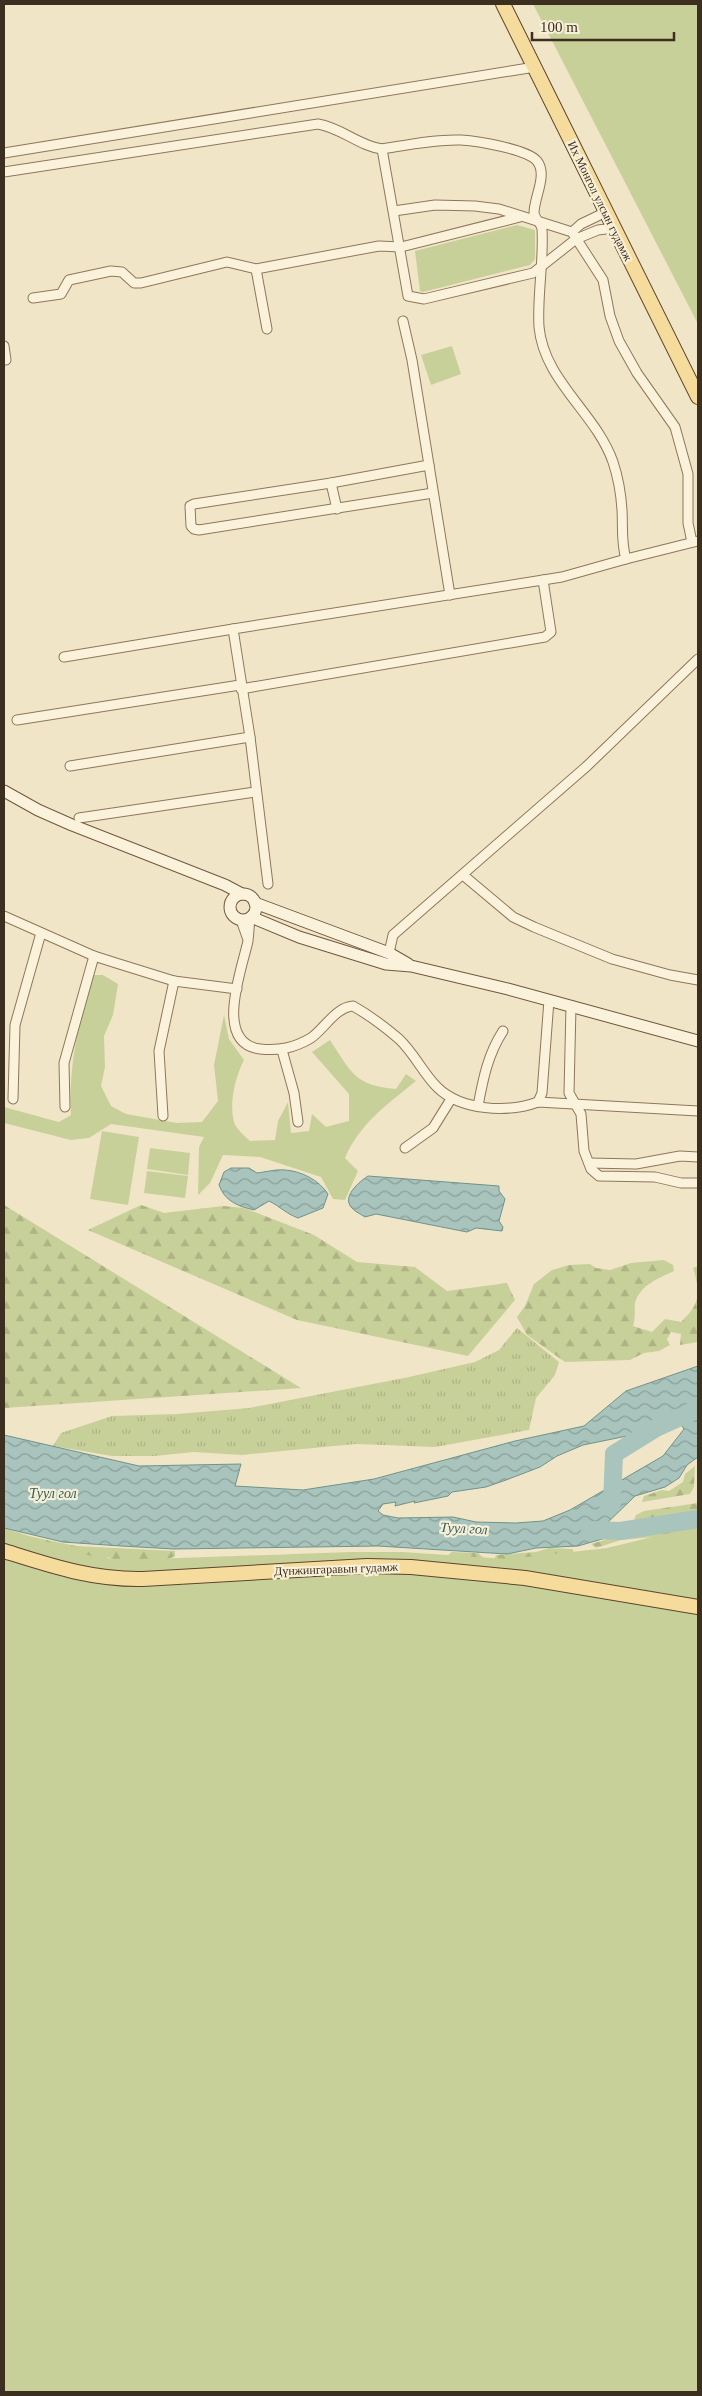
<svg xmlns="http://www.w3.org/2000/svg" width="702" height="2396" font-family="'Times New Roman',serif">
<defs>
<pattern id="grass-tufts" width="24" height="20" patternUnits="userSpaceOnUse" patternTransform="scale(1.25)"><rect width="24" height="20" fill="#c8d099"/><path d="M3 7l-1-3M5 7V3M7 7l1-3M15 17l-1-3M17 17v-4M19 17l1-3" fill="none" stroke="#adb383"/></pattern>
<pattern id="forest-firs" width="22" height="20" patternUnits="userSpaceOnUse" patternTransform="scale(1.25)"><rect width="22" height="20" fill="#c8d099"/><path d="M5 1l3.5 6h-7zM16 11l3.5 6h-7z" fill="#adb383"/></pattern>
<pattern id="water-waves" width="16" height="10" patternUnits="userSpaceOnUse" patternTransform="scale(1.25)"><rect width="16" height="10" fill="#a8c4bd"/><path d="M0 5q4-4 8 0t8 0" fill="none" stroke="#8aa099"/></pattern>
</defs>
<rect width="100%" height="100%" fill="#f1e5c7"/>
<polygon fill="url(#grass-tufts)" points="517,1328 559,1362 555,1375 536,1398 529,1430 435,1447 356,1444 241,1455 194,1452 154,1456 112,1456 53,1446 61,1433 112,1416 177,1414 249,1408 409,1377 475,1362 499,1350"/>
<g fill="url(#forest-firs)">
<polygon points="4,1205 301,1388 4,1408"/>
<polygon points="141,1205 164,1213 223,1206 244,1208 314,1235 357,1262 415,1267 447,1291 507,1283 515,1300 468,1356 297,1320 88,1230"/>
<path d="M664,1260L673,1265L674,1271C659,1278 640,1285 635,1303C634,1309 636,1316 633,1326L652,1332L665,1319L681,1322C700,1304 701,1293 693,1268L698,1266V1342L680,1345L681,1334L671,1332L667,1339L670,1345L659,1351L644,1353L630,1360L565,1362L527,1335L517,1317L525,1306L534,1284L552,1270L569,1265L590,1264L596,1268L610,1270L631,1263Z"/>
<polygon points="695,1466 694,1487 690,1494 642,1502 644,1496 662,1490 669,1491 683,1482 685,1474"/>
<polygon points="698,1503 698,1512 674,1518 634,1520 636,1515 644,1511"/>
<polygon points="698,1524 698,1533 621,1540 596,1548 591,1544 629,1533"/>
<polygon points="4,1531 76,1546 175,1551 175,1556 163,1562 113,1560 108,1557 101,1563"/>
<polygon points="549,1548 573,1549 574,1556 494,1560 496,1555 536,1552"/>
<polygon points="452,1552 478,1553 484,1558 449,1557 449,1554"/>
</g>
<g fill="#c8d099">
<polygon points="533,4 698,4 698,324"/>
<polygon points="517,225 535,230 535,259 530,265 423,292 420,291 415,251"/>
<polygon points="452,346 461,374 431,385 421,355"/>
<path d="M92,975H103L118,984L113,1015L104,1036L105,1067L101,1086L111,1106L126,1114L177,1123L202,1122L218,1101L214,1065L224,1015L229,1039L244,1060C235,1078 229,1102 234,1122C236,1129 245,1136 250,1141L275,1140L278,1121L288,1102L291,1133L309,1131L312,1114L326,1127L349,1121V1094L312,1052L330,1040C351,1072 355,1086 396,1089L406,1074L416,1081C388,1104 360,1123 345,1158L358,1171L345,1200L333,1199L321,1177L260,1157L223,1155L210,1183L198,1195L199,1147L204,1137L111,1124L89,1138L71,1140L4,1123V1107L59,1122L71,1115C68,1067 79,1021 92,975Z"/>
<polygon points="102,1131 139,1137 128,1205 90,1199"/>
<polygon points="150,1148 190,1153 188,1175 147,1169"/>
<polygon points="147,1171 188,1176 185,1198 144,1193"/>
<polygon points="4,1528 91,1556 123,1560 351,1552 402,1552 507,1559 607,1548 660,1535 698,1528 698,2392 4,2392"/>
</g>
<g fill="url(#water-waves)" stroke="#6e948b" fill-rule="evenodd">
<path d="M231,1168H249L257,1173C266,1172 276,1169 285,1170C301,1171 319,1180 328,1194L323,1208L298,1218C285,1213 281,1207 269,1201L254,1210C237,1206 225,1201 219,1185L224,1172Z"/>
<path d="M368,1176L499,1186V1191L505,1199L499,1221L503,1227L502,1231L476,1228L467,1232L376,1214L365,1217C361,1214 355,1212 352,1208C341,1197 359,1182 368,1176Z"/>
<path d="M698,1366V1457L687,1465L679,1478L665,1487L635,1496L603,1527L611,1528L616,1535L578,1546L536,1548L507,1554L378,1546L174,1549L121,1546L63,1542L4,1528V1435L139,1466L241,1464L235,1486L303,1490L374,1479L515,1441L584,1426L626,1391ZM675,1415L684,1429L663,1456L570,1510L543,1521L516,1523L476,1522L453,1517L398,1518L383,1515L378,1511L383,1504L396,1502L395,1506L415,1501L414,1503L448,1496L452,1492L486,1487L506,1480L540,1467L557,1456L583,1445L632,1435Z"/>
</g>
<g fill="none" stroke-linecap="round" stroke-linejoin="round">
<g stroke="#a8c4bd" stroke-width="18">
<polyline points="608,1505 612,1503 614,1454 656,1428 698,1409"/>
<polyline points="590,1530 620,1531 698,1519"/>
</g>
<defs>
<g id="street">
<polyline points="382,149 408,296 424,299 533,273 576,239 598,230 614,228"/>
<polyline points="4,153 535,67"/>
<path d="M4,172L318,124C342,128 359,146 382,149C407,145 436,139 461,140C477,141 527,149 537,161C548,175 534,197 534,213C535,220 541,222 542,229C544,262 537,295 539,327C544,381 596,413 613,462C618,477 621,494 622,510C623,526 621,543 626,559L562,577L233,629"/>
<polyline points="394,211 435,205 475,206 499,209 572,232 603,280 610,316 619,341 637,373 675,427 688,474 688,523 692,542"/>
<polyline points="572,232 581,224 606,212"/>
<polyline points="256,269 267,329"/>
<polyline points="33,298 61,294 69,280 111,271 122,272 134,283 141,283 227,262 256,269 379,246 401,247 520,217"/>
<polyline points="403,321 412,360 450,595"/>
<polyline points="4,346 6,360"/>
<polyline points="429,465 331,483 194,504 190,506 191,526 194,529 199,530 433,493"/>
<polyline points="331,483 337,509"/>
<polyline points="626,559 698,541"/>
<polyline points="64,657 233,629 250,737 268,884"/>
<polyline points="241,689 545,637 551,632 543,580"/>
<polyline points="17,720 240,685"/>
<polyline points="70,766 250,737"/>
<polyline points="79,818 255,792"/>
<polyline points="463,875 513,917 534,927 612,959 670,975 698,980"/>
<polyline points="4,916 94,956 116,963 174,981 237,989"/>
<path d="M250,918C249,926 249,933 248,941C242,969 213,1043 260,1049C279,1051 294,1048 311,1038C324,1029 336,1007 353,1006C369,1015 385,1027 399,1039C414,1053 423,1073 437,1087C461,1111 508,1113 538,1102L698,1111"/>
<polyline points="241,920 247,937"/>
<polyline points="389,953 393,935 587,766 698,659"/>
<polyline points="571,1006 569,1093 581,1114 584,1151 591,1169 599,1176 655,1177 681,1183 698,1183"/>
<polyline points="282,1050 294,1093 298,1122"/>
<polyline points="13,1099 15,1025 41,933"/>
<polyline points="538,1102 542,1093 549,1000"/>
<path d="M478,1106C483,1079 488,1054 503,1031"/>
<polyline points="65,1107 64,1063 94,956"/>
<polyline points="163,1116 159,1051 174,981"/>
<polyline points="405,1148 433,1128 451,1099"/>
<polyline points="589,1163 636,1164 680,1156 698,1157"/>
</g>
<g id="secondary">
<polyline points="4,791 38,810 72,825 225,885 242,894"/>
<circle cx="243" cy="907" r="13"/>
<polyline points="255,903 389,953 408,964"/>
<polyline points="251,917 299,937 386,964 411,966 508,989 698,1041"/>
</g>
<g id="primary">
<polyline points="503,4 698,397"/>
<path d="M4,1551C52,1566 92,1580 143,1579L367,1566L411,1567L525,1578L698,1607"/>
</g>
</defs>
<use href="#street" stroke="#8e775b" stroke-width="11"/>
<use href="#secondary" stroke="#70583e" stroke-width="13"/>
<use href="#primary" stroke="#5c452f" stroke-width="16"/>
<use href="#street" stroke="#fbf2db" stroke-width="9"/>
<use href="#secondary" stroke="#fbf2db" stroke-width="11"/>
<use href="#primary" stroke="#f5dc9d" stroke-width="14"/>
</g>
<g text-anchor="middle" stroke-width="4.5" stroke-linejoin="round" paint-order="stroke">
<g font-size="12" fill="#3d2f1f" stroke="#f8efd7">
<text transform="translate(600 201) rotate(64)" y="4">Их Монгол улсын гудамж</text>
<text transform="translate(336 1569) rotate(-2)" y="4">Дүнжингаравын гудамж</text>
</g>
<g font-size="14" font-style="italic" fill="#2e5e5c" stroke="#f8efd7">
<text x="53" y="1498">Туул гол</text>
<text transform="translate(464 1528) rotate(3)" y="5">Туул гол</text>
</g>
</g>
<rect width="702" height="2396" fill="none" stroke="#3d2f1f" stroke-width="10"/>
<path d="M532 32v8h142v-8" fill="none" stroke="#3d2f1f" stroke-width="2.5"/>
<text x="540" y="32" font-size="15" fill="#3d2f1f" stroke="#f8efd7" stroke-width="4" paint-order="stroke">100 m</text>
</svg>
